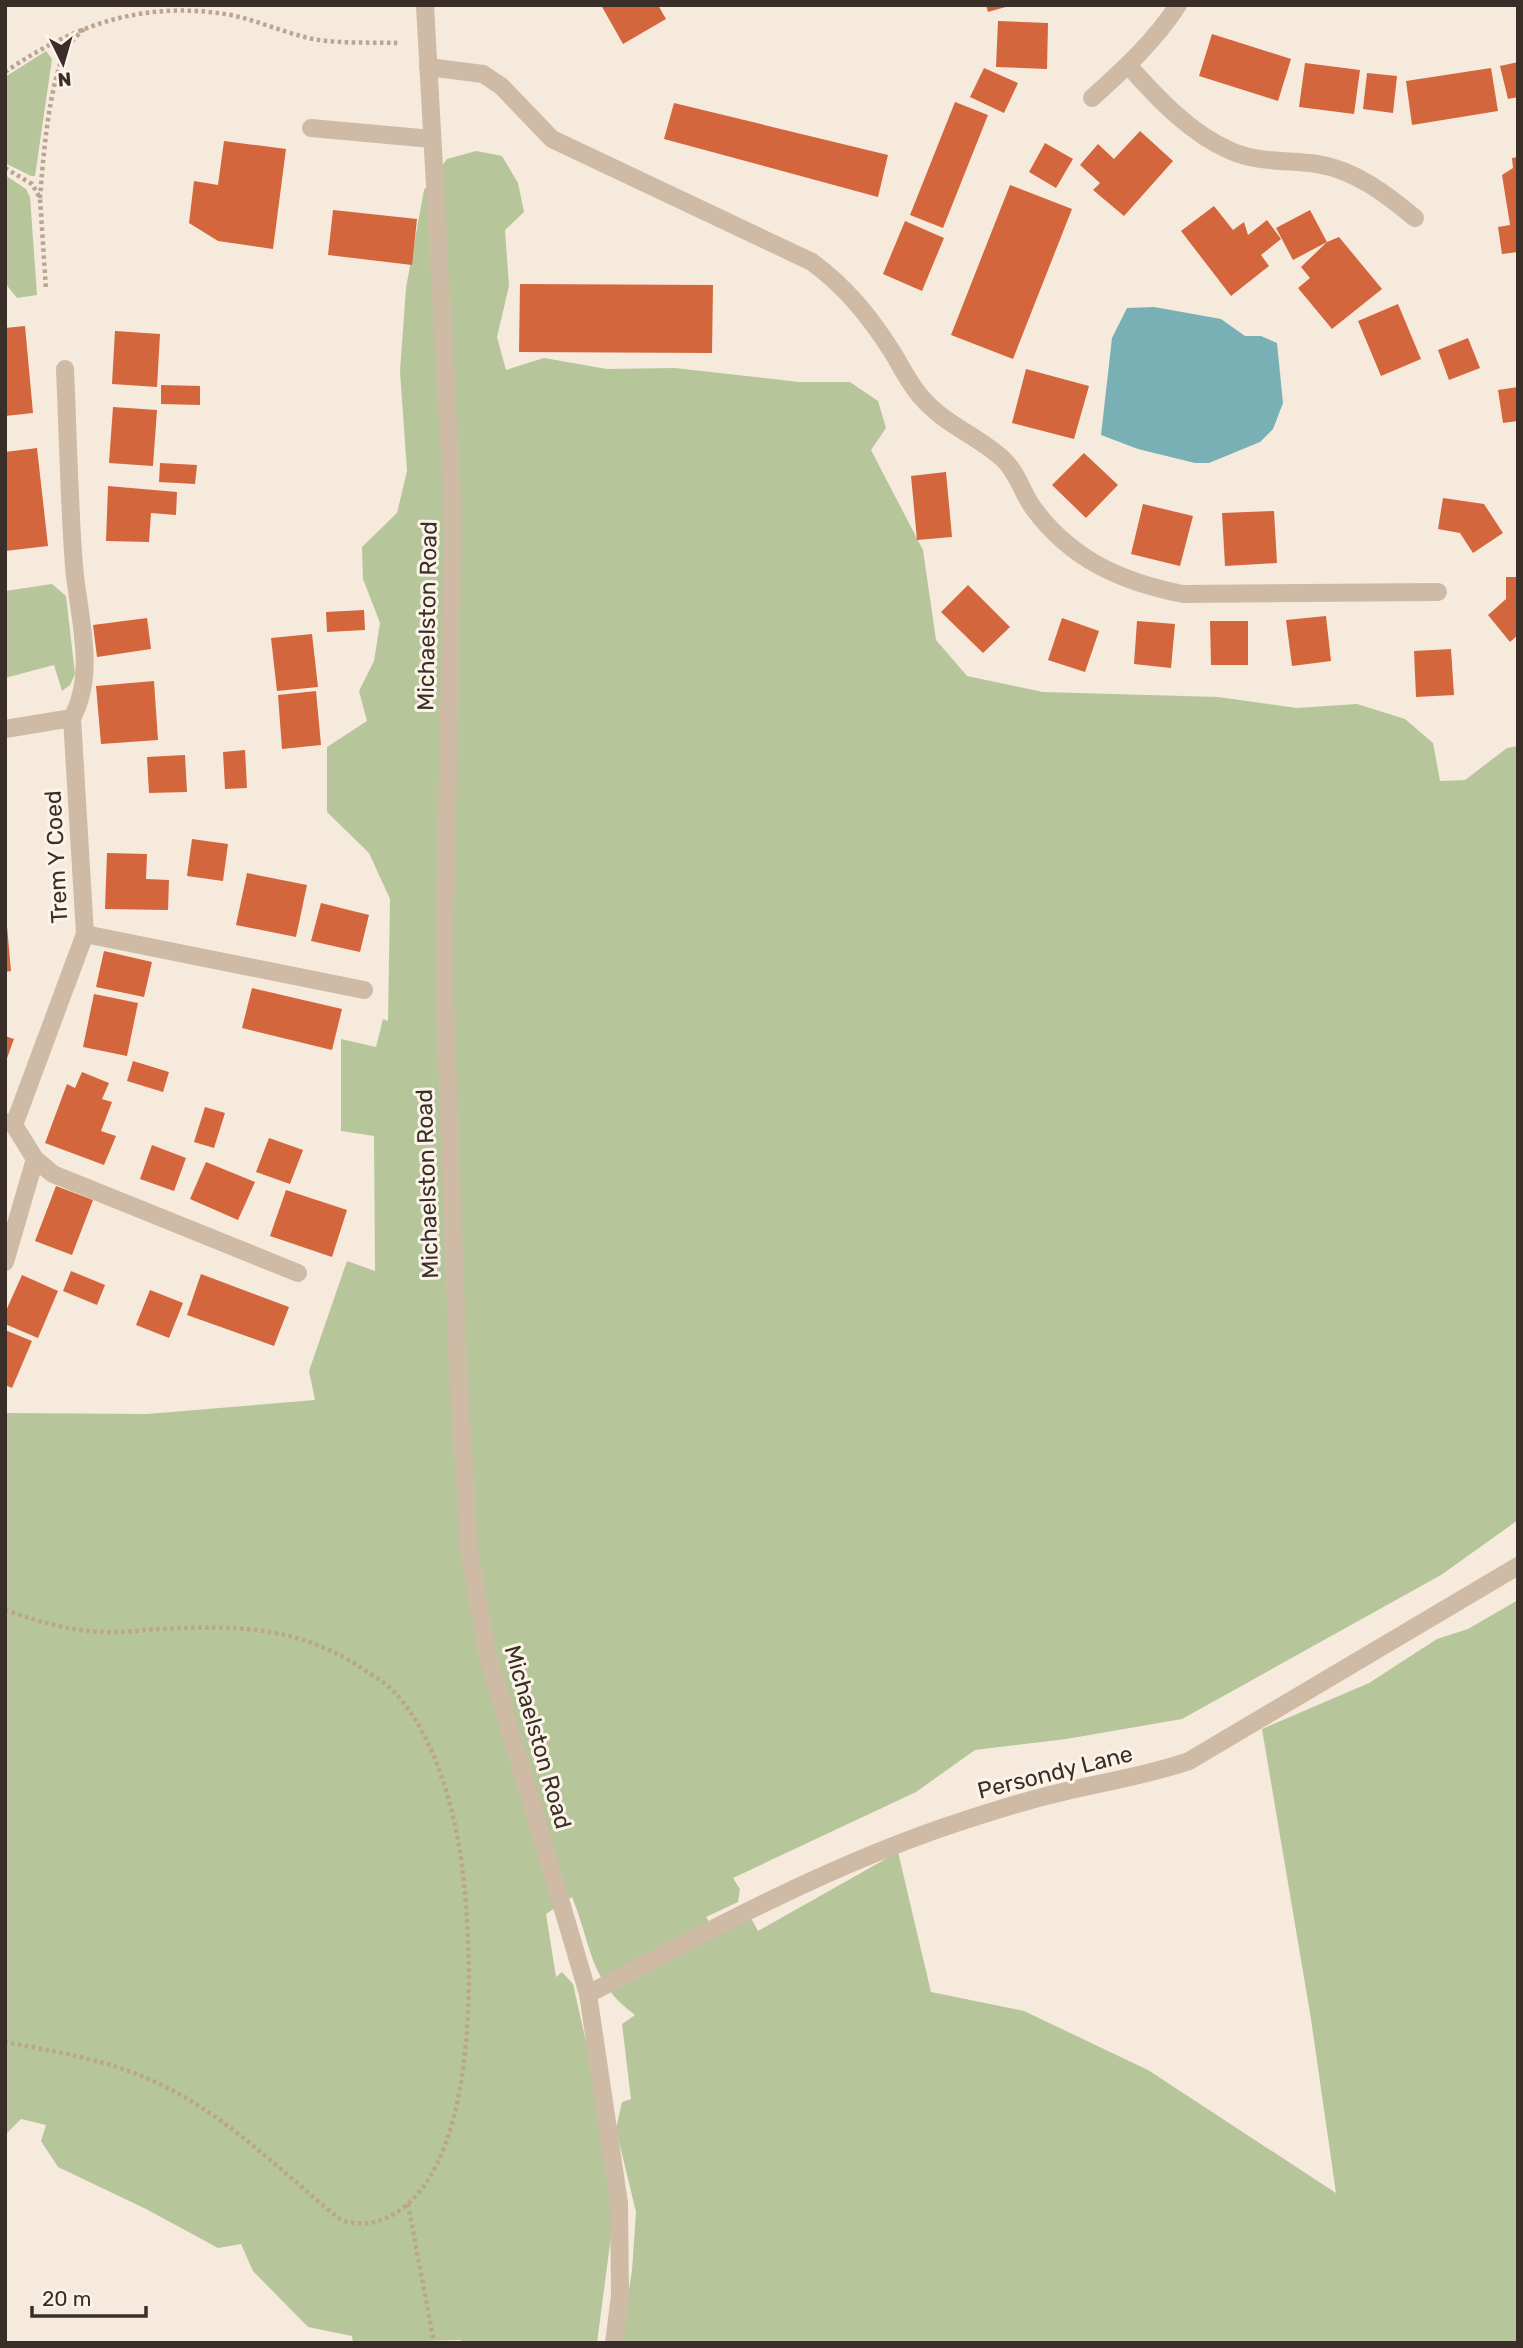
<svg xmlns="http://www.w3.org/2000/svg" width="1523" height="2348" font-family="Rubik,sans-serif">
<rect width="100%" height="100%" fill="#f5eadc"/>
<g fill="#b6c69a">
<polygon points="46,51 52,59 35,176 31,176 5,163 5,77"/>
<path d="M476,151L502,156L518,183L524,212L505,230L509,286L497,337L506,370L544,358L607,369L675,368L799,382H850L878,401L886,428L871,450L923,550L936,640L967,676L1043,692L1218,697L1297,708L1357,704L1405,719L1433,743L1440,781L1465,780L1507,748L1518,746V1520L1441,1575L1182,1719L1066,1739L975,1750L916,1792L733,1878L740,1889L738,1902L706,1917L718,1934L751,1918L758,1931L898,1852L931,1992L1024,2011L1148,2070L1336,2193L1311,2019L1262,1729L1369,1683L1437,1639L1468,1629L1518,1600V2343H621L632,2270L636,2212L616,2129L622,2102L631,2099L622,2024L635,2015C589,1981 592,1946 572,1897L546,1914L556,1977L562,1972L573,1984L589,2055L614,2213L597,2343H462L461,2340L353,2343L352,2336L308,2327L253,2271L241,2244L218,2248L146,2209L58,2167L41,2141L46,2125L21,2119L5,2135V1413L147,1414L315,1400L309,1371L347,1261L375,1271L374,1136L341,1131V1039L376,1047L383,1019L388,1021L390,899L369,853L327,812V747L367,721L359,691L374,661L380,623L363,579L362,547L397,513L407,471L400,371L406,288L424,190L447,159Z"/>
<polygon points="5,175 26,189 30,197 37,295 17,298 5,283"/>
<polygon points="52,584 66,596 75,674 70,685 62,691 54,665 5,678 5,591"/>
</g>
<polygon fill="#78b0b5" points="1154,307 1221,319 1245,336 1261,336 1277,343 1283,403 1273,429 1260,442 1209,463 1195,463 1138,449 1101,435 1112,338 1127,308"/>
<g fill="#d3663c">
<polygon points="601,5 658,5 666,19 623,44"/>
<polygon points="986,5 1009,5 1009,6 988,12"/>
<polygon points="998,21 1048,23 1047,69 996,67"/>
<polygon points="1212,34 1291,59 1278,101 1199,76"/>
<polygon points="1518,62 1518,97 1508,99 1500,66"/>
<polygon points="1305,63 1360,70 1354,114 1299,107"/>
<polygon points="984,68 1018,83 1004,113 970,97"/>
<polygon points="1491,68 1498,111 1412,125 1406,81"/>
<polygon points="1367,73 1397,76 1393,113 1363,109"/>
<polygon points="955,102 988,115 943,228 910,215"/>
<polygon points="674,103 888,155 878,197 664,139"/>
<polygon points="1140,131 1173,161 1124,216 1093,190 1100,183 1080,165 1098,144 1114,159"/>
<polygon points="224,141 286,149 273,249 218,241 189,223 194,181 218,185"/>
<polygon points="1045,143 1073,159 1056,188 1029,172"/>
<polygon points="1518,157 1518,252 1502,254 1498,227 1510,225 1502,175 1513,168 1512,158"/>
<polygon points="1010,185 1072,209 1013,359 951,335"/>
<polygon points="1214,206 1233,230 1244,222 1248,235 1267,220 1281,239 1261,255 1269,266 1231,296 1181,231"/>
<polygon points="333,210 417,219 412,265 328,255"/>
<polygon points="1310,210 1327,242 1293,260 1276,228"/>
<polygon points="905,221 944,238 922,291 883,274"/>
<polygon points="1339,237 1382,289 1332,329 1298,288 1310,278 1301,267 1327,242"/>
<polygon points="520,284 713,285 712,353 519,352"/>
<polygon points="1398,304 1421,359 1381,376 1358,321"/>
<polygon points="25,326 33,413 5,416 5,328"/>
<polygon points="115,331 160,334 157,387 112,384"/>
<polygon points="1468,338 1480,368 1449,380 1438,350"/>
<polygon points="1026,369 1089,386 1074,439 1012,423"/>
<polygon points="161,385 200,386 200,405 161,404"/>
<polygon points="1518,387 1518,421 1503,423 1498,390"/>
<polygon points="113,407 157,410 153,466 109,463"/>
<polygon points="37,448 48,546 5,551 5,452"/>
<polygon points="1084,453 1118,485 1086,518 1052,485"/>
<polygon points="160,463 197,465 195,484 159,482"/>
<polygon points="946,472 952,537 917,540 911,476"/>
<polygon points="108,486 177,492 176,515 151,513 149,542 106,541"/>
<polygon points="1443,498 1484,504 1503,533 1473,553 1460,533 1438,529"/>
<polygon points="1143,504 1193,516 1180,566 1131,554"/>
<polygon points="1274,511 1277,563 1225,566 1222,513"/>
<polygon points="1506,577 1518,577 1518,635 1510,642 1488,615 1506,599"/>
<polygon points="968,585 1010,627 983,653 941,612"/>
<polygon points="364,610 365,630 327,632 326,612"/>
<polygon points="1326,616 1331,661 1292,666 1286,620"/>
<polygon points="147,618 151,649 97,657 93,625"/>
<polygon points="1062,618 1099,631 1085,672 1048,660"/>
<polygon points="1137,621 1175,624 1171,668 1134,664"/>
<polygon points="1210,621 1248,621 1248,665 1211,665"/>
<polygon points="312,634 318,687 277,691 271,638"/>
<polygon points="1451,649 1454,695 1416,697 1414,651"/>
<polygon points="154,681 158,740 101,744 96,686"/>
<polygon points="316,691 321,745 282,749 278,695"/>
<polygon points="245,750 247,788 225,789 223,752"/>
<polygon points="185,755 187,792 149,793 147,757"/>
<polygon points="192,839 228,844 223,881 187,876"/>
<polygon points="107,853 147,854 146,879 169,880 168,910 105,909"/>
<polygon points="247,873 307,885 296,937 236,925"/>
<polygon points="321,903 369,915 360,952 311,941"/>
<polygon points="7,926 11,971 5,972 5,927"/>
<polygon points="104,951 152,962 144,997 96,987"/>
<polygon points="252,988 342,1009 332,1050 242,1028"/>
<polygon points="94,994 138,1003 127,1056 83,1047"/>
<polygon points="5,1036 14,1039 6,1061 5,1061"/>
<polygon points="133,1061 169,1072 163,1092 127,1081"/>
<polygon points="82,1072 109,1083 102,1099 112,1102 101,1131 116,1136 104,1165 45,1143 67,1084 75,1088"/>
<polygon points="205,1107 225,1113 214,1148 194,1142"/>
<polygon points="269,1138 303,1150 290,1184 256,1172"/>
<polygon points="152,1145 186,1158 174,1191 140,1179"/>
<polygon points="206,1162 255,1182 238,1220 190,1199"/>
<polygon points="56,1186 93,1200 72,1255 35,1241"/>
<polygon points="286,1190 347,1210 332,1257 270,1236"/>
<polygon points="71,1271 105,1285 97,1305 63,1291"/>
<polygon points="201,1274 289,1307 274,1346 187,1315"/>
<polygon points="22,1275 58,1291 38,1338 5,1324 5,1313"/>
<polygon points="150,1290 183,1303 169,1338 136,1325"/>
<polygon points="5,1330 32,1341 12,1388 5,1385"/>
</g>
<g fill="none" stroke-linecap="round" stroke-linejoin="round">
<g stroke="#bba490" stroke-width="4.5" stroke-dasharray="3.5 3.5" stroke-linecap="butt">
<path d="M5,72C75,24 145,0 231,15C259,21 285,33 313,39C340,44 371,42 399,43"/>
<polyline points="5,168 32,184 40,198 46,290"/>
<path d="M40,198C43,160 49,78 68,47C72,40 80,33 86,27"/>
<path d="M5,1610C37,1621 70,1631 103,1632C122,1633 142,1630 161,1629C233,1625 298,1626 360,1667C369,1674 382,1680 390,1688C430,1726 450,1794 459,1846C474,1936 483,2152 400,2210C381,2223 364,2227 341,2220C280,2171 224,2112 151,2080C107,2060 53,2051 5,2042"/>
<polyline points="408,2204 434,2343"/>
</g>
<polyline stroke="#cfbaa6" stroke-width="18" points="311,128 432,139"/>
<g stroke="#cfbaa6" stroke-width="18">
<path d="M1128,65C1157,98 1191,134 1231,151C1258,163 1289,160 1317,164C1355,170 1386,194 1415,218"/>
<path d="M428,67L483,74L501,86L552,139L812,262C847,288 870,317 893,353C902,368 910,385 922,398C944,424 978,436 1003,459C1018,473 1022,493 1034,509C1072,560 1122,582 1183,594L1438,592"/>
<path d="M1092,98C1123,70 1155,41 1178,5"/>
<path d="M65,369C68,434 69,501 74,566C78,615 97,672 72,718"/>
<polyline points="5,729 72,718 85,934 14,1125 5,1122"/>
<polyline points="85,934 364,990"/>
<polyline points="14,1125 35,1159 53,1174 298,1273"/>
<polyline points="5,1262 35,1159"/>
<path d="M588,1994C701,1935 812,1874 933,1831C971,1818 1010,1805 1050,1795C1096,1783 1143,1777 1189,1761L1518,1566"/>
</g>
<polyline stroke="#cfbaa6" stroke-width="18" points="425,5 453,510 444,972 458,1370 469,1549 487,1652 588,1994 619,2203 620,2295 614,2343"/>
</g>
<g text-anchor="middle" stroke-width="6" stroke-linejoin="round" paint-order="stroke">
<g font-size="23" fill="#3a2e28" stroke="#fcf4e9">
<text transform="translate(427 616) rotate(-89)" y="8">Michaelston Road</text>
<text transform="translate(56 857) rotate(-93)" y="8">Trem Y Coed</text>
<text transform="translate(427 1184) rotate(-92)" y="8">Michaelston Road</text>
<text transform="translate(538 1737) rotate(74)" y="8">Michaelston Road</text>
<text transform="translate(1055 1772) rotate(-14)" y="8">Persondy Lane</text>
</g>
</g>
<rect width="1523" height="2348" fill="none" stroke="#3a2e28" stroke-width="14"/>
<g transform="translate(63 63) rotate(175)" stroke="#fcf4e9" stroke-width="5" paint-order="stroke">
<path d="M0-5L12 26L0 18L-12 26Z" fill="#3a2e28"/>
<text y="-10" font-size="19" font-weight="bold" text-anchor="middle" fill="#3a2e28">N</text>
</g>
<path d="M32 2306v10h114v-10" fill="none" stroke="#3a2e28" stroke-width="3.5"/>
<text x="42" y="2306" font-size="21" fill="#3a2e28" stroke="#fcf4e9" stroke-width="5" paint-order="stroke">20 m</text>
</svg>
